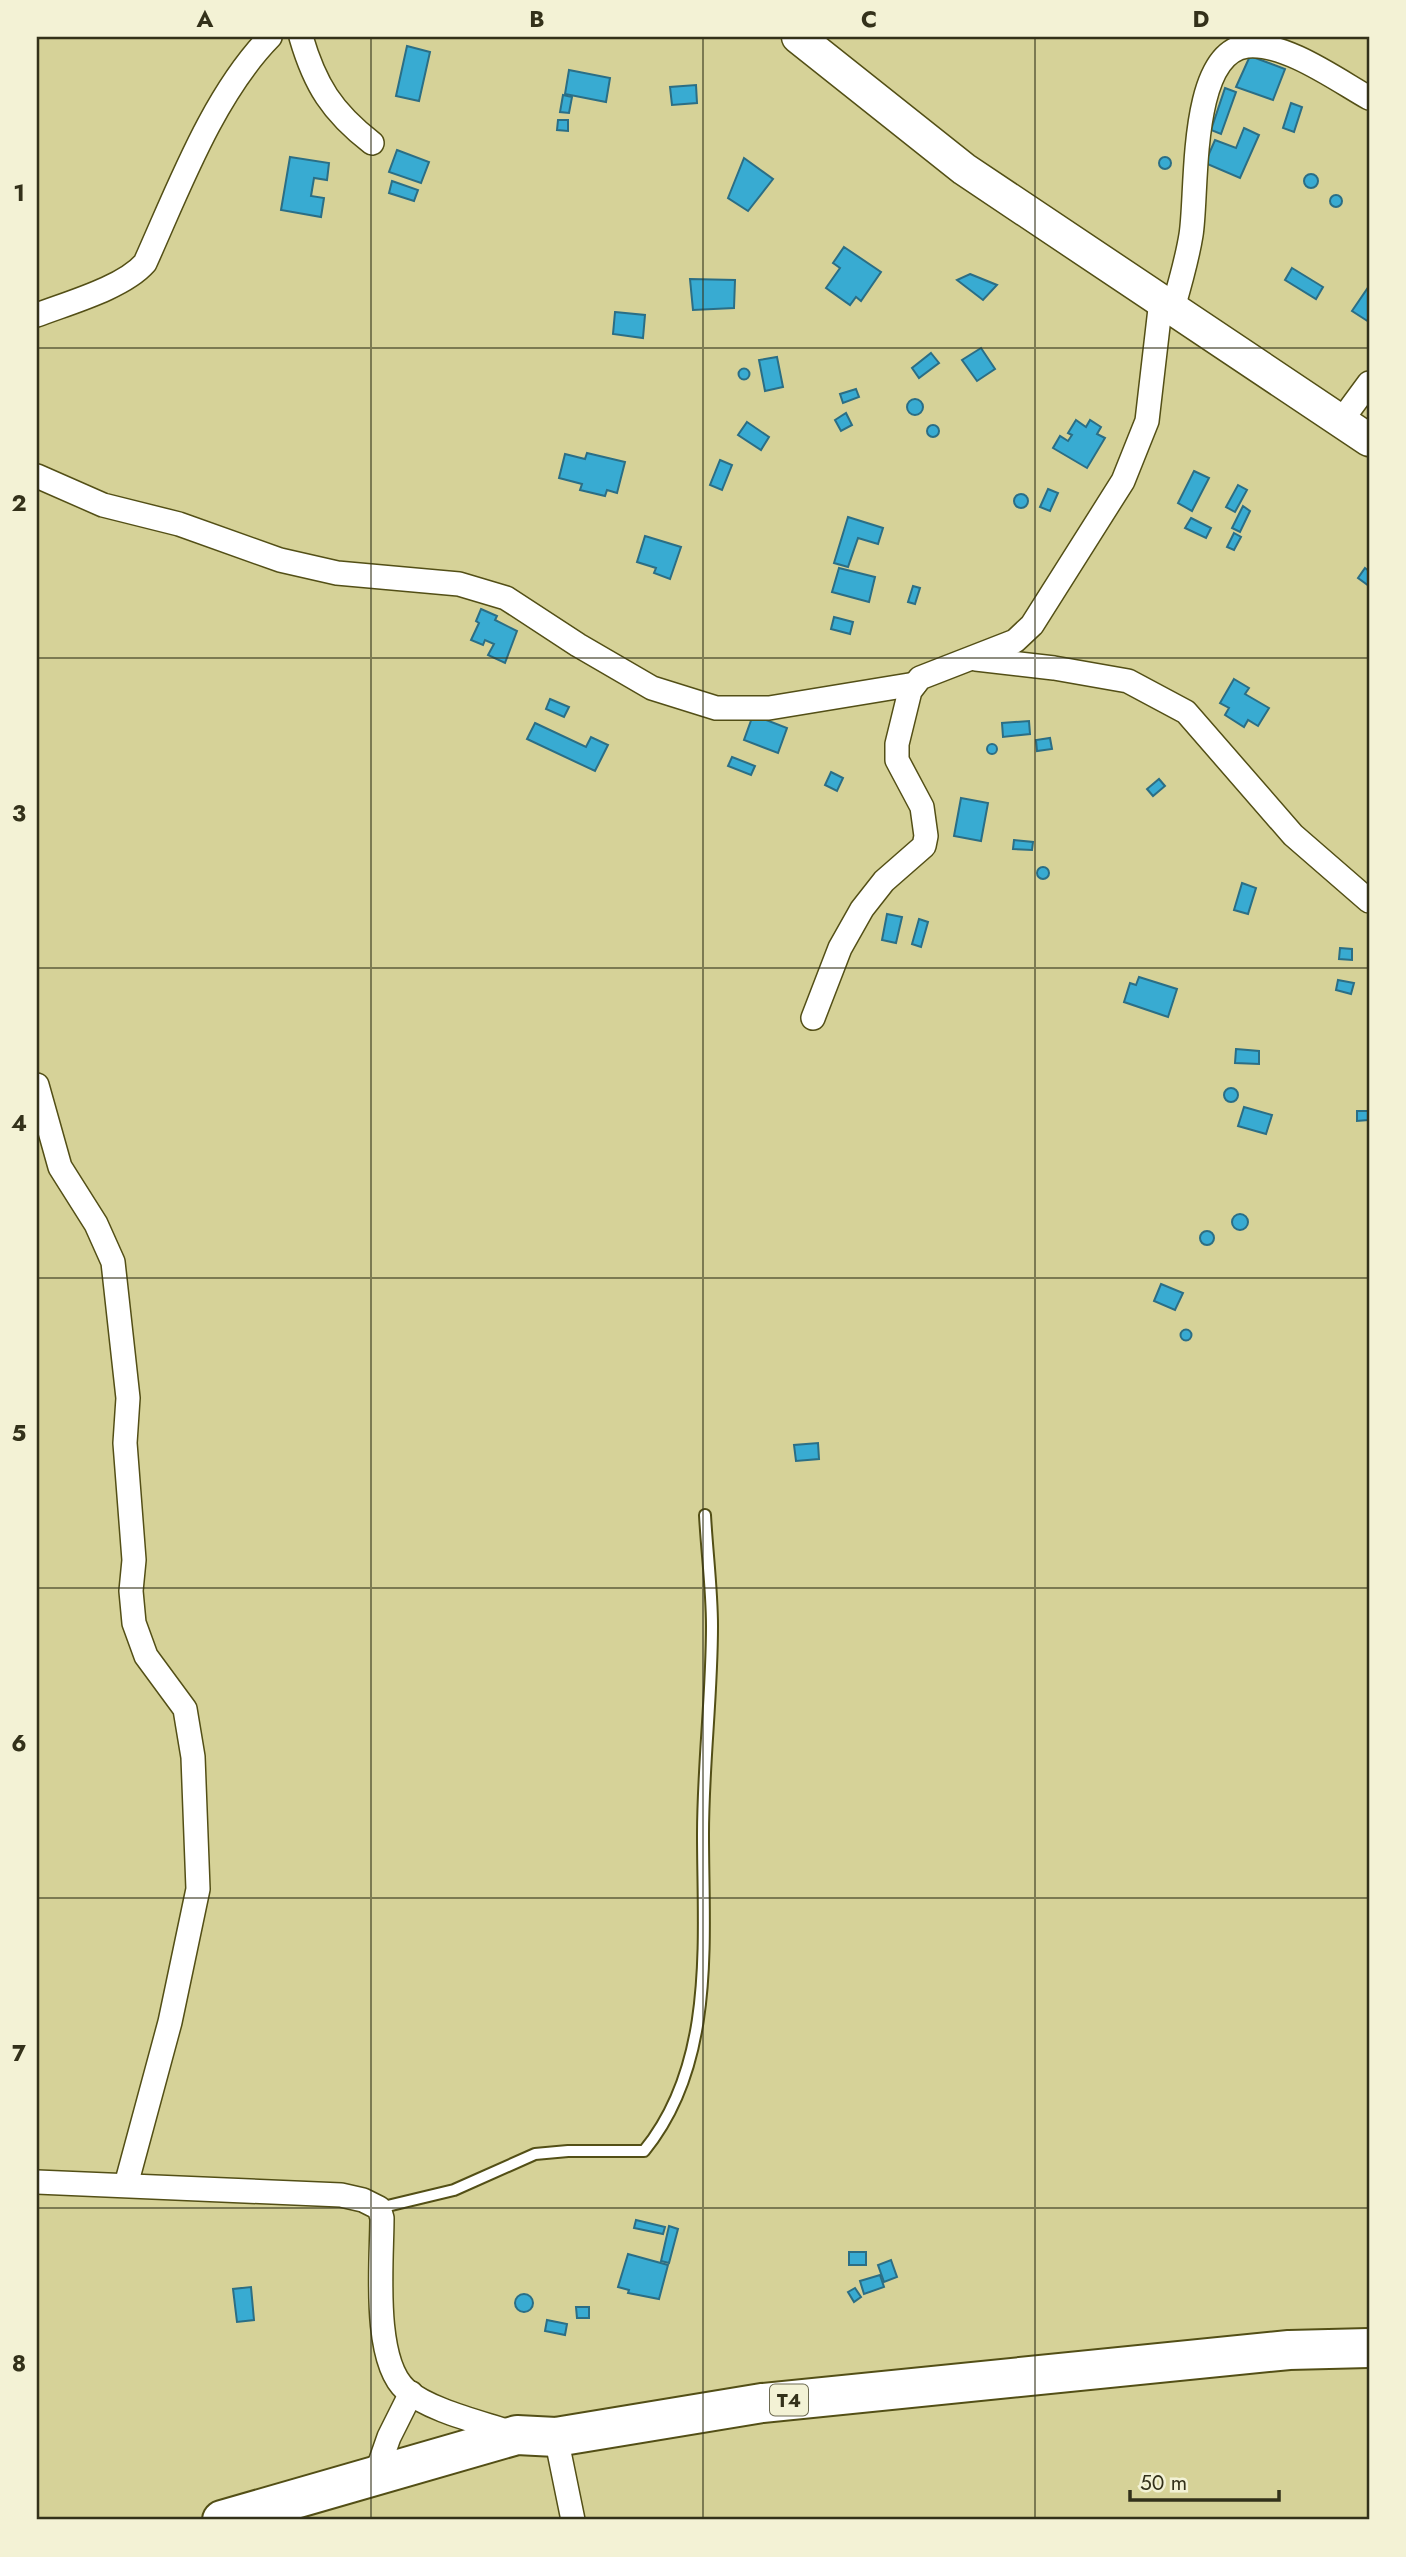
<svg xmlns="http://www.w3.org/2000/svg" width="1406" height="2557" font-family="Jost,sans-serif">
<rect width="100%" height="100%" fill="#d6d298"/>
<g fill="#38abd2" stroke="#2b6e85" stroke-width="2">
<polygon points="407,46 430,52 419,101 396,96"/>
<polygon points="1250,56 1285,69 1273,100 1236,87"/>
<polygon points="569,70 610,78 606,102 565,94"/>
<polygon points="696,85 697,103 672,105 670,87"/>
<polygon points="1225,88 1236,92 1221,134 1211,130"/>
<polygon points="563,95 572,97 569,113 560,112"/>
<polygon points="1291,103 1302,107 1294,132 1283,128"/>
<polygon points="558,120 568,120 568,131 557,130"/>
<polygon points="1244,128 1259,135 1240,178 1205,163 1215,140 1236,148"/>
<polygon points="397,150 429,162 421,183 389,172"/>
<circle cx="1165" cy="163" r="6"/>
<polygon points="290,157 329,163 327,180 314,178 311,196 324,198 321,217 281,210"/>
<polygon points="744,158 773,179 748,211 728,198"/>
<circle cx="1311" cy="181" r="7"/>
<polygon points="392,181 418,190 414,201 389,193"/>
<circle cx="1336" cy="201" r="6"/>
<polygon points="844,247 881,272 861,301 856,297 850,305 826,288 840,268 833,263"/>
<polygon points="1292,268 1323,287 1316,299 1285,280"/>
<polygon points="970,274 997,285 983,300 957,280"/>
<polygon points="690,279 735,280 734,308 693,310"/>
<polygon points="1369,286 1369,322 1352,311"/>
<polygon points="615,312 645,315 643,338 613,334"/>
<polygon points="981,348 995,369 977,381 962,360"/>
<polygon points="931,353 939,363 919,378 912,368"/>
<polygon points="777,357 783,387 765,391 759,360"/>
<circle cx="744" cy="374" r="5.5"/>
<polygon points="856,389 859,397 843,403 840,394"/>
<circle cx="915" cy="407" r="8"/>
<polygon points="846,413 852,425 841,431 835,420"/>
<polygon points="1076,420 1086,427 1090,420 1101,427 1097,434 1105,438 1087,468 1053,448 1060,436 1068,441 1072,435 1068,433"/>
<polygon points="747,422 769,437 761,450 738,435"/>
<circle cx="933" cy="431" r="6"/>
<polygon points="587,453 625,462 617,493 607,490 605,496 580,490 582,484 559,478 565,454 585,459"/>
<polygon points="720,460 732,465 722,490 710,485"/>
<polygon points="1194,471 1209,478 1192,511 1178,503"/>
<polygon points="1238,485 1247,490 1235,512 1226,507"/>
<polygon points="1048,489 1058,493 1050,511 1040,507"/>
<circle cx="1021" cy="501" r="7"/>
<polygon points="1243,506 1250,511 1240,532 1232,528"/>
<polygon points="848,517 883,528 878,544 858,538 848,567 834,563"/>
<polygon points="1191,518 1211,528 1206,538 1185,528"/>
<polygon points="1234,533 1241,537 1234,550 1227,547"/>
<polygon points="645,536 681,547 670,579 654,573 656,568 637,562"/>
<polygon points="839,568 875,577 869,602 832,592"/>
<polygon points="1365,568 1369,571 1369,586 1358,578"/>
<polygon points="913,586 920,588 915,604 908,602"/>
<polygon points="481,609 497,616 495,620 517,631 505,663 488,655 494,644 485,640 483,645 471,640 479,623 476,621"/>
<polygon points="834,617 853,622 850,634 831,629"/>
<polygon points="1234,679 1249,688 1245,694 1269,708 1258,726 1248,720 1244,727 1225,715 1229,708 1220,703"/>
<polygon points="550,699 569,707 564,717 546,709"/>
<polygon points="753,715 787,728 778,753 744,740"/>
<polygon points="1029,721 1030,734 1003,737 1002,723"/>
<polygon points="535,723 586,747 591,737 608,745 595,771 527,739"/>
<polygon points="1050,738 1052,749 1037,751 1036,740"/>
<circle cx="992" cy="749" r="5"/>
<polygon points="732,757 755,766 751,775 728,766"/>
<polygon points="831,772 843,778 837,791 825,785"/>
<polygon points="1159,779 1165,786 1153,796 1147,789"/>
<polygon points="961,798 988,803 981,841 954,836"/>
<polygon points="1014,840 1033,842 1032,850 1013,849"/>
<circle cx="1043" cy="873" r="6"/>
<polygon points="1242,883 1256,888 1248,914 1234,910"/>
<polygon points="887,914 902,917 896,943 882,940"/>
<polygon points="919,919 928,922 921,947 912,944"/>
<polygon points="1340,948 1352,949 1352,960 1339,959"/>
<polygon points="1139,977 1177,989 1168,1017 1124,1002 1130,983 1136,985"/>
<polygon points="1338,980 1354,983 1351,994 1336,990"/>
<polygon points="1236,1049 1259,1051 1259,1064 1235,1063"/>
<circle cx="1231" cy="1095" r="7"/>
<polygon points="1244,1107 1272,1115 1266,1134 1238,1126"/>
<polygon points="1357,1111 1368,1111 1368,1120 1357,1121"/>
<circle cx="1240" cy="1222" r="8"/>
<circle cx="1207" cy="1238" r="7"/>
<polygon points="1161,1284 1183,1293 1175,1310 1154,1301"/>
<circle cx="1186" cy="1335" r="5.5"/>
<polygon points="818,1443 819,1459 796,1461 794,1445"/>
<polygon points="636,2220 665,2227 663,2234 634,2228"/>
<polygon points="669,2226 678,2229 669,2263 661,2261"/>
<rect x="849" y="2252" width="17" height="13"/>
<polygon points="628,2254 668,2265 659,2299 628,2293 629,2290 618,2287"/>
<polygon points="891,2260 897,2277 884,2282 878,2265"/>
<polygon points="880,2275 884,2287 864,2294 860,2281"/>
<polygon points="251,2287 254,2320 237,2322 233,2289"/>
<polygon points="855,2288 861,2297 854,2302 848,2292"/>
<circle cx="524" cy="2303" r="9"/>
<polygon points="576,2307 589,2307 589,2318 577,2318"/>
<polygon points="547,2320 567,2324 565,2335 545,2331"/>
</g>
<g fill="none" stroke-linecap="round" stroke-linejoin="round">
<defs>
<path id="service" d="M379,2208L454,2190L535,2154L568,2151H644C716,2063 703,1940 703,1834C703,1765 712,1696 712,1626C712,1590 707,1552 705,1515"/>
<g id="minor">
<path d="M301,37C315,85 332,112 372,143"/>
<path d="M1173,308C1180,284 1187,260 1191,235C1198,193 1188,53 1247,46C1285,42 1337,80 1369,98"/>
<path d="M37,315C68,303 123,288 145,263C178,190 213,95 270,37"/>
<polyline points="1341,421 1369,383"/>
<polyline points="37,476 103,505 179,524 280,560 337,573 459,584 506,598 578,645 652,688 716,708 769,708 915,684"/>
<polyline points="976,659 1054,668 1128,681 1186,712 1293,835 1369,901"/>
<polyline points="813,1018 840,948 862,909 884,881 924,846 926,836 922,807 897,760 897,744 910,691 920,678 1015,641 1032,625 1123,481 1147,421 1161,300"/>
<polyline points="37,1085 60,1167 96,1224 113,1262 128,1398 125,1443 134,1560 131,1591 134,1623 146,1656 185,1709 193,1757 198,1889 170,2022 126,2185"/>
<path d="M37,2182L341,2195L363,2200L379,2208L382,2218C382,2261 372,2360 406,2390C430,2411 484,2423 515,2434"/>
<polyline points="556,2437 573,2520"/>
<polyline points="375,2477 389,2437 411,2393"/>
</g>
<polyline id="secondary" points="798,37 964,169 1369,440"/>
<polyline id="trunk" points="222,2520 517,2435 556,2437 762,2403 1289,2350 1369,2348"/>
</defs>
<use href="#service" stroke="#534f16" stroke-width="14"/>
<use href="#minor" stroke="#534f16" stroke-width="26"/>
<use href="#secondary" stroke="#534f16" stroke-width="35"/>
<use href="#trunk" stroke="#534f16" stroke-width="42"/>
<use href="#service" stroke="#fff" stroke-width="10"/>
<use href="#minor" stroke="#fff" stroke-width="23"/>
<use href="#secondary" stroke="#fff" stroke-width="32"/>
<use href="#trunk" stroke="#fff" stroke-width="38"/>
</g>
<path fill="none" stroke="#33311a" stroke-width="2" stroke-opacity="0.55" d="M371,37V2520M703,37V2520M1035,37V2520M37,348H1369M37,658H1369M37,968H1369M37,1278H1369M37,1588H1369M37,1898H1369M37,2208H1369"/>
<g text-anchor="middle" stroke-width="6" stroke-linejoin="round" paint-order="stroke">
<rect fill="#f3f2d5" stroke="#6d6b52" stroke-width="2" x="770" y="2384.5" width="38" height="31" rx="5"/>
<g font-size="19" font-weight="bold" fill="#33311a">
<text x="789" y="2407">T4</text>
</g>
</g>
<rect width="1406" height="2557" fill="none" stroke="#f3f2d5" stroke-width="77"/>
<path d="M1130 2490v10h149v-10" fill="none" stroke="#33311a" stroke-width="3.5"/>
<text x="1140" y="2490" font-size="21" fill="#33311a" stroke="#f3f2d5" stroke-width="5" paint-order="stroke">50 m</text>
<rect x="38" y="38" width="1330" height="2480" fill="none" stroke="#33311a" stroke-width="2.5"/>
<g font-size="23" text-anchor="middle" font-weight="bold" fill="#33311a">
<text x="205" y="27">A</text>
<text x="537" y="27">B</text>
<text x="869" y="27">C</text>
<text x="1201" y="27">D</text>
<text x="19" y="201">1</text>
<text x="19" y="511">2</text>
<text x="19" y="821">3</text>
<text x="19" y="1131">4</text>
<text x="19" y="1441">5</text>
<text x="19" y="1751">6</text>
<text x="19" y="2061">7</text>
<text x="19" y="2371">8</text>
</g>
</svg>
